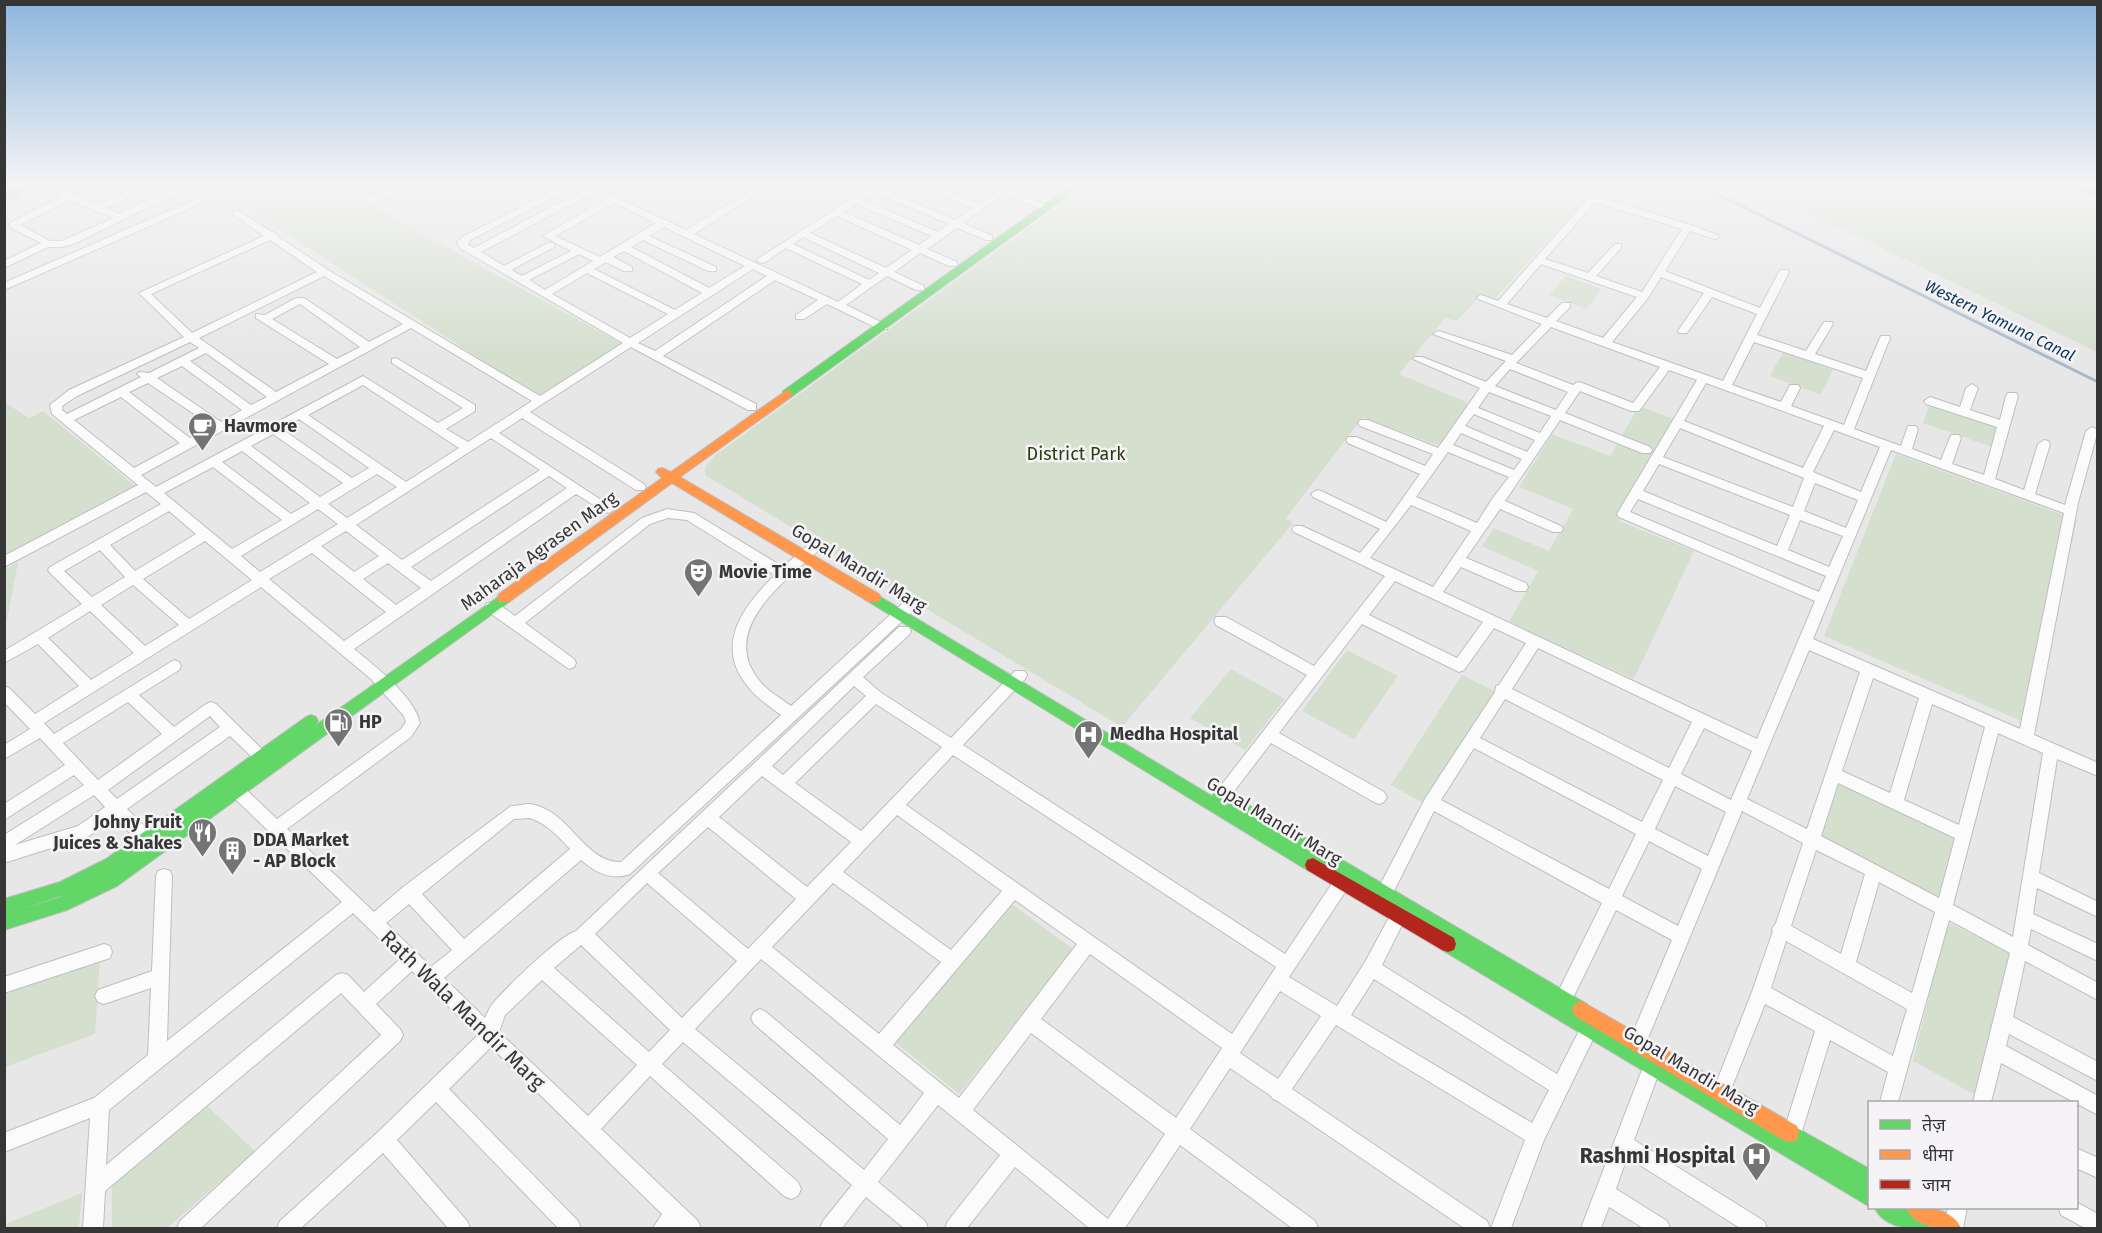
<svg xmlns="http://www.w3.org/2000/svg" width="2102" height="1233" font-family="'Fira Sans','Noto Sans Devanagari',sans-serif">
<rect width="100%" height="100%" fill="#e8e7e8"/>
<g fill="#d5dfce">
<polygon points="204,184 332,184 624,345 542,399 217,189"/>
<polygon points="1089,184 1596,184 1590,194 1493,301 1480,296 1457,321 1445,318 1399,374 1473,405 1442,447 1363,417 1286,518 1293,523 1122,727 705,475 705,467 714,456"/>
<polygon points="1749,184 2051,184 2097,202 2098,262 2095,265 2098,266 2097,352"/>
<polygon points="1566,276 1602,289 1586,309 1549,295"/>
<polygon points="1783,352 1833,370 1821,395 1770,376"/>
<polygon points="4,402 29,418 43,411 135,486 5,556"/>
<polygon points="1930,403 1998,426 1992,447 1923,423"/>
<polygon points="1639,406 1673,419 1619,521 1694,551 1634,679 1509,622 1538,571 1482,546 1494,528 1549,551 1573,509 1519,487 1552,434 1610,456"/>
<polygon points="1896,454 2077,520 2031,725 1824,636"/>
<polygon points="18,562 5,631 5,570"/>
<polygon points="1347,650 1398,676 1354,739 1302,711"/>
<polygon points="1231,669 1285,699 1245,750 1190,718"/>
<polygon points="1462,675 1500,694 1430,807 1391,785"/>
<polygon points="1839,780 1955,835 1938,898 1819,839"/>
<polygon points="1006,900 1073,949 959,1094 889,1037"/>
<polygon points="1947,922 2009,953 1979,1097 1913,1061"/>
<polygon points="100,960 95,1034 5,1067 5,994"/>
<polygon points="206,1105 255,1151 167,1228 112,1228 112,1184"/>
<polygon points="82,1193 79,1228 5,1228 5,1224"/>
</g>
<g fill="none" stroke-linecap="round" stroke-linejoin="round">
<polyline stroke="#a6b8cc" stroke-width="3" points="1697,184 2098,382"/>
<defs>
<g id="street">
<path d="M37,184H49L98,204L142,184H153L106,208L120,214C146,201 189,168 217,191L211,199L4,290V283L205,195L207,192L192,186L76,243L62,247H48L4,268V261L41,243L10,227V223L62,196ZM70,200L113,218L62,241H50L20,225Z"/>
<polygon points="337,184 348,184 374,197 403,184 415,184 374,204"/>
<path d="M566,184H588L686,230L762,184H772L694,234L838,302L862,284L786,248L765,262L761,263L756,260L875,184H885L881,188L955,220L973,208L913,184H925L979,203L998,191L983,184H995L1051,207L1043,209L1003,194L963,223L992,236V240H986L957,228L927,249L957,262V266H949L920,253L894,272L924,286V290H916L887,276L846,305L887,325V329H879L827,304L804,319H796V315L818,300L775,280L663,356L756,404V410H748L631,347L530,412L644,484L646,487L644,490H636L522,418L499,433L615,509L609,513L605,512L576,494L354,649C375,666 414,696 420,723L411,737L287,829L374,912L403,887L511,806C517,806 524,804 530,804C570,810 584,863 621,862L781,715C770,707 758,699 749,688C713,646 743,606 775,575L687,520L668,518L650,524L525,623L574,659L576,663L574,667L569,669L487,611L485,607L487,603H497L515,616L642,518L667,509L694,513L783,567L807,546H817L818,549L817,552C784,581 722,628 756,676C764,689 779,697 791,706L903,603H913L915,607L913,611L630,874C611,881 595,872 581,860L444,978L485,1018C488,1012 490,1006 494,1002C508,986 559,936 576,931L899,627H909L911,631L909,635L863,677L880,692L951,738L1015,671H1025L1027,675L1025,679L963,745L1285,954L1341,870L1347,868L1353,870L1355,875L1353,880L1289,977L1337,1006L1365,962L1393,910L1399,907L1405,910L1407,915L1382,965L1557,1074L1583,1023L1589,1020L1595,1023L1598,1029L1544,1140L1511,1228H1491L1525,1140L1336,1025L1292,1089L1487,1221L1490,1228H1464L1279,1102L1273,1099L1271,1096L1230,1068L1190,1129L1315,1221L1318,1228H1292L1180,1145L1125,1228H1089L1015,1167L967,1228H945L948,1221L1000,1155L938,1105L878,1182L925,1221L928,1228H904L866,1197L842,1228H820L823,1221L852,1185L683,1042L662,1064L798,1182L801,1189L798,1196L791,1199L784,1196L650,1076L601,1129L698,1221L701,1228H653L662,1214L491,1047L449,1089L578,1221L581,1228H558L436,1102L397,1140L467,1221L470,1228H448L383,1153L301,1228H277L280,1221L377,1133L478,1035L412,971L376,1004L400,1029L403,1035L400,1041L201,1228H177L180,1221L381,1035L341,993L105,1191L103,1228H83L90,1118L4,1152V1133L94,1098L148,1055L151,988L104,1004L98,1002L95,996L98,990L152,971L156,876L158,871L164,869L170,871L172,876L167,1041L342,902L225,789L222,784L225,779L230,777L235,779L277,819L401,729L406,722L404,716L371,679L261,587L44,723L54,734L174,660L179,662L181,666L179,670L139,695L174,727L206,704L211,702L216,704L266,753L268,757L266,761L261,763L256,761L230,736L127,809L152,834L154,839L152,844L146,846L140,844L115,817L89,836L4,863V835L84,785L74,775L4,820V804L65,765L40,738L4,759V745L30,729L4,702V686L9,688L35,714L79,686L38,644L4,663V651L82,604L50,573L48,570L50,567L161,504L146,492L4,567V556L138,485L52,414L50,405L69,390L184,337L139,293L264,236L234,215L232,213L237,210L272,232L276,233L277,236L328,270L540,396L623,343L460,248L457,242L464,236ZM577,185L585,189L474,248L468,245L470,240ZM875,192L949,224L938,232L863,200ZM593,193L606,199L543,236L571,251L522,276L511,270L554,247V243H548L504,266L481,252ZM614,203L656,223L600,257L555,236ZM856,204L932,236L919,245L844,212ZM837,216L912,250L886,268L810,233ZM664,227L745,266L709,288L631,247L643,240L708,271H716V267L649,236ZM803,237L879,273L869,280L793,244ZM270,240L317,272L192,333L151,294ZM624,251L702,293L675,310L594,269L606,262L624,271H632V267L613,257ZM579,254L593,261L545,290L529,280ZM753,269L767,276L655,351L638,343ZM587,273L668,314L630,338L552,294ZM324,276L403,324L369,342L304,298H296L265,315L256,314V318L329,364L276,392L199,338ZM300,304L360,347L337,359L272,319ZM411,328L532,401L468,442L446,429L475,411V405L396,358L392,359V363L463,408L438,423L363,376L156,487L141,475ZM190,342L199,348L149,373L139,372L137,374L141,377L67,414L62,410V406L77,396ZM206,353L267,397L251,405L190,361ZM182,366L242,410L221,422L157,378ZM148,383L212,426L190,438L129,392ZM363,385L459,448L406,482L308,415ZM121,397L180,443L134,468L74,420ZM299,419L369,468L352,478L282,429ZM273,434L343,483L320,497L251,446ZM491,438L540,470L402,560L356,525ZM242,451L310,503L291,514L222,462ZM213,467L282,520L232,549L164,493ZM377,474L397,487L347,518L328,504ZM549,476L567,488L431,581L411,567ZM318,509L338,524L260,572L241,556ZM169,511L196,534L135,571L110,545ZM346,531L379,556L354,572L321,546ZM205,541L252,580L189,619L143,579ZM100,550L125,577L92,597L64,571ZM312,553L386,612L344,641L269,579ZM388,563L421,588L396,605L363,579ZM133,585L179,625L145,646L101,605ZM90,611L134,653L91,680L48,638ZM854,686L866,696L783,775L772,766ZM128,702L162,734L98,780L63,743ZM876,704L942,747L861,831L795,783ZM210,716L220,727L117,799L108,790ZM953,755L1276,967L1232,1034L906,805ZM762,776L851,842L807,887L719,817ZM94,795L105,807L78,826L15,845ZM897,815L1002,891L951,950L843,872ZM530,818C547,824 558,836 570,849L464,939L422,894L514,819ZM708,827L796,899L748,949L658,873ZM647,883L737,961L682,1018L595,934ZM833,883L941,962L879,1034L772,947ZM1015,900L1077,944L959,1098L893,1045ZM409,904L452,950L431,967L386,923ZM353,913L400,959L364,992L348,975L342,973L336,975L106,1165L109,1110ZM581,945L670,1030L649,1052L554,968ZM1090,954L1222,1048L1176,1118L1041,1019ZM761,959L924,1093L900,1125L766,1012L760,1009L754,1012L751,1018L754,1024L888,1139L864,1170L695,1029ZM1374,979L1549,1090L1532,1123L1351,1015ZM542,980L637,1065L588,1116L499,1032L505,1015ZM1280,991L1321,1016L1278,1079L1240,1053ZM1031,1033L1165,1134L1108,1219L973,1110Z"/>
<path d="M1593,195L1691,225L1720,236L1715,239L1690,231L1665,271L1760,308L1780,270H1788L1789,272L1757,335L1806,351L1824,322H1832L1833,324L1815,354L1866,371L1880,338L1881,336H1889L1890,338L1854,429L1901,446L1908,426H1916L1918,429L1912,449L1941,460L1951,435H1959L1961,438L1952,464L1984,475L1997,427L1926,404L1924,401L1930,397L1960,407L1966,388L1972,384L1978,388L1970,410L2000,420L2006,396L2008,393H2016L2018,396L1995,479L2024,490L2038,444L2044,440L2048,441L2050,444L2035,494L2065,505L2086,431L2092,427L2098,430L2078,503L2034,735L2098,763V776L2057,759L2039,873L2098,902V917L2037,888L2033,914L2098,944V961L2031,929L2028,945L2098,983V1000L2025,961L2013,1017L2098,1062V1081L2009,1034L2006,1046L2098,1096V1115L2001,1063L1991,1102H1973L2010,953L1949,920L1898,1102H1880L1888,1072L1830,1040L1799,1141L1792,1143L1785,1141L1783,1134L1815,1031L1765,1004L1728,1097L1722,1100L1716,1097L1713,1091L1752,992L1773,931L1772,929L1776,923L1803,843L1742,811L1641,1055L1635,1058L1629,1055L1626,1049L1672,940L1616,910L1570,1004L1564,1006L1558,1004L1555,998L1558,992L1602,903L1434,811L1391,897L1385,899L1379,897L1377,892L1379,887L1426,797L1495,692L1496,686L1499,685L1526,643L1494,628L1464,670L1459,672L1362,624L1279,733L1384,792L1387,797L1384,802L1379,804L1374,802L1271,743L1222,807L1217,809L1212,807L1209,802L1212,797L1307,675L1216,625L1214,621L1216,617H1226L1314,666L1385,576L1294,532L1292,529L1294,526H1302L1360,553L1380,529L1313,497L1311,494L1317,490L1321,491L1386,522L1420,474L1348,443L1346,440L1348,437H1356L1425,466L1433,454L1360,426L1358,423L1360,420H1368L1438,448L1480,388L1413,359L1414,357H1422L1486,382L1506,361L1433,334L1438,331L1442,332L1512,355L1542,324L1476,298L1481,295L1498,301L1590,196ZM1595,202L1682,229L1642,292L1596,276L1621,248V244H1615L1588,273L1545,259ZM1541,264L1637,297L1603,338L1556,321L1570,307V303H1562L1547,318L1507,304ZM1661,277L1704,293L1678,331L1679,333H1687L1712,297L1757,314L1723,381L1612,342L1648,298ZM1551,327L1660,367L1633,403L1582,383L1578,382L1573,385L1516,363ZM1754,342L1863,378L1844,425L1791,406L1800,388L1798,385H1790L1781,402L1732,385ZM1510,369L1568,392L1556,410L1495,386ZM1669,370L1697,380L1617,514L1619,517L1815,601L1757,739L1443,592L1461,567L1516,591H1526L1528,587L1526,583L1466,558L1500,509L1553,532H1561L1563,529L1561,526L1505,501L1560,420L1642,453H1650L1652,450L1650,447L1565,413L1580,391L1631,411H1639ZM1706,383L1824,426L1803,468L1684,421ZM1489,392L1551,416L1540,433L1478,408ZM1474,414L1535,440L1527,452L1465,426ZM1680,428L1804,478L1793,507L1663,457ZM1834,430L1880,447L1861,492L1813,472ZM1461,433L1522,459L1514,470L1453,445ZM1891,450L2064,513L2020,729L1813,639ZM1448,452L1509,477L1492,499L1477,523L1416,497ZM1659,464L1790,515L1777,546L1643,491ZM1815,483L1858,500L1846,528L1804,511ZM1638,499L1826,576L1819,592L1630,512ZM1411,505L1471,531L1433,587L1370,558ZM1800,520L1843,536L1829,567L1788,550ZM1395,581L1483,622L1457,658L1369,615ZM1538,648L1692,722L1669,768L1512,689ZM1809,650L1860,672L1807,829L1747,799ZM1873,678L1919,698L1890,793L1842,771ZM1505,699L1663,780L1642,822L1480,738ZM1932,704L1985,727L1959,825L1904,800ZM1704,728L1752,751L1731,800L1681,774ZM1998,733L2043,753L2013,937L1953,905ZM1474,748L1636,834L1609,889L1441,800ZM1838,783L1955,838L1939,898L1821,836ZM1675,786L1726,812L1708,856L1655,829ZM1649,841L1702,869L1678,926L1622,896ZM1816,850L1865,874L1841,954L1791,926ZM1879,882L1935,912L1912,993L1856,962ZM1786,941L1907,1009L1893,1056L1771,988Z"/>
<polygon points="104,944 110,946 112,952 110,958 4,993 4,977"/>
<polygon points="1654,1053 1660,1056 1663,1062 1634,1140 1764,1221 1767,1228 1740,1228 1627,1157 1616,1189 1667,1221 1670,1228 1643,1228 1609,1207 1601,1228 1581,1228 1645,1062 1648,1056"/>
<polygon points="2076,1148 2098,1158 2098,1178 2076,1168"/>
<polygon points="2076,1202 2098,1214 2098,1228 2085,1228 2061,1215 2059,1208 2076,1208"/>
<polygon points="1948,1208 1967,1208 1963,1228 1943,1228"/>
</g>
<g id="fast">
<polygon points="1073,184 1084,184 791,397 783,397 783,391"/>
<polygon points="2065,184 2078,184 2098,191 2098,197"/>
<path d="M504,593L509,594L511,598L509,602L117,886L67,910L4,930V899L60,882L106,859L306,717L311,715L316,717L318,721L316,725ZM64,895L58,898L18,910Z"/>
<polygon points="874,593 1212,796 1215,791 1220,789 1225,791 1587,1004 1590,1010 1585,1017 1781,1134 1783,1126 1790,1124 1870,1169 1870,1207 1442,950 1440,944 1444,938 1321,864 1319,870 1313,872 1307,870 869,602 867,598"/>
<path d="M1875,1208C1894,1206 1921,1208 1930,1228C1912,1230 1884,1228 1875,1208Z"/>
</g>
<g id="slow">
<polygon points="29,184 41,184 4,200 4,193"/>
<polygon points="787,390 791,391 791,397 680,477 879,594 881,598 879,602 869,602 672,483 509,602 499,602 497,598 499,594 662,478 656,472 658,469 662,468 671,472"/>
<polygon points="1581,1001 1797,1126 1799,1133 1797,1140 1790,1142 1783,1140 1575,1016 1572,1010 1575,1004"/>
<path d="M1906,1208C1925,1206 1952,1208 1961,1228C1943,1230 1915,1228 1906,1208Z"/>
</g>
<polygon id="jam" points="1313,858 1454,938 1456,944 1454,950 1448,952 1442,950 1307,870 1305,865 1307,860"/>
</defs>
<use href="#street" stroke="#bfbebf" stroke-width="2"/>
<use href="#fast" stroke="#bfbebf" stroke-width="2"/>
<use href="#slow" stroke="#bfbebf" stroke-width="2"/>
<use href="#jam" stroke="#bfbebf" stroke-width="2"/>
<use href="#street" fill="#fcfbfc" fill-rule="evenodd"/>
<use href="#fast" fill="#63d668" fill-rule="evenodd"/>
<use href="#slow" fill="#ff974d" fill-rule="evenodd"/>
<use href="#jam" fill="#b3261e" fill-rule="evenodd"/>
<defs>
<polyline id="rail" points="4,204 53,184"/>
</defs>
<use href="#rail" stroke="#cdcdce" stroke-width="4.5"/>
<use href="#rail" stroke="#f5f3f6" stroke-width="3" stroke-dasharray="9" stroke-linecap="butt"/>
</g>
<linearGradient id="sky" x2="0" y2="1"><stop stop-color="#8db6dd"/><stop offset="0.52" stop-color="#f5f4f5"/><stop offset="1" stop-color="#f5f4f5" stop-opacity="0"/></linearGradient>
<rect width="2102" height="356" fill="url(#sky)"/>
<defs>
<symbol id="cafe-pin" viewBox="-11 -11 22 30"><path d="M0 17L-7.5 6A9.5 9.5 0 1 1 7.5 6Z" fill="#747475" stroke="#f5f3f6"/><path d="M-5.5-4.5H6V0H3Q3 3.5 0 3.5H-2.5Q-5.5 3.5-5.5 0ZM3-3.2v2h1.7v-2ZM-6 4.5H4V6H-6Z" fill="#fff"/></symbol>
<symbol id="theatre-pin" viewBox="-11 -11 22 30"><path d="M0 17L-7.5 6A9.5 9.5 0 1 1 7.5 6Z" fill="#747475" stroke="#f5f3f6"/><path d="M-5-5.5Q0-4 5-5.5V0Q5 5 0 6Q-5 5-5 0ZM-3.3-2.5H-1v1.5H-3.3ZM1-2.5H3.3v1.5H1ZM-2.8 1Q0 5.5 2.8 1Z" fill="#fff"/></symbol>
<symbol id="fuel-pin" viewBox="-11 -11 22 30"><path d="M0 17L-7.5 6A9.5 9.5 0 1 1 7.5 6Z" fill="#747475" stroke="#f5f3f6"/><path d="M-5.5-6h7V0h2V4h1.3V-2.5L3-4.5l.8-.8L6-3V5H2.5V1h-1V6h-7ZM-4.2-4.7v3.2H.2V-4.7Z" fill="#fff"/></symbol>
<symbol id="hospital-pin" viewBox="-11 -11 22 30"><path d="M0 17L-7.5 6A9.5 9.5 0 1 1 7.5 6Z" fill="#747475" stroke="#f5f3f6"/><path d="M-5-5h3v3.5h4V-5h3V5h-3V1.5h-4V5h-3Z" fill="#fff"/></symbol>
<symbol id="restaurant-pin" viewBox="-11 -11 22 30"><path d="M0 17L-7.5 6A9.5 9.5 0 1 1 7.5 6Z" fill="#747475" stroke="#f5f3f6"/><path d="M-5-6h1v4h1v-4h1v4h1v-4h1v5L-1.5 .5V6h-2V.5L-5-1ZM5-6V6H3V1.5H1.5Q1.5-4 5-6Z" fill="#fff"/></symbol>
<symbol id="building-pin" viewBox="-11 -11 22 30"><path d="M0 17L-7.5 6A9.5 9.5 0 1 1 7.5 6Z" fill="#747475" stroke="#f5f3f6"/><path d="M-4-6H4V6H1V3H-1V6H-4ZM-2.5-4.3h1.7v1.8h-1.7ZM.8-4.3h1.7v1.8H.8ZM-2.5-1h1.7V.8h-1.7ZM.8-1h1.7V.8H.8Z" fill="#fff"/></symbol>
</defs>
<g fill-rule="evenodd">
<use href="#cafe-pin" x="186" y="410" width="33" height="45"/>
<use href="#theatre-pin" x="682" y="556" width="33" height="45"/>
<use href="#fuel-pin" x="322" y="706" width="33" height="45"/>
<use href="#hospital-pin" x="1072" y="718" width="33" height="45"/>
<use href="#restaurant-pin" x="186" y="816" width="33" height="45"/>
<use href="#building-pin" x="216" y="834" width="33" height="45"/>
<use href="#hospital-pin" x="1740" y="1140" width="33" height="45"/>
</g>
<g text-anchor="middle" stroke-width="5" stroke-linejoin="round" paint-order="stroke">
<g font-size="16" font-style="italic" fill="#063459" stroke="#f5f3f6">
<text transform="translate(2000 320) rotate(26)" y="6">Western Yamuna Canal</text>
</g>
<g font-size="18" font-weight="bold" fill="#363637" stroke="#f5f3f6" text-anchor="start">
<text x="224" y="432">Havmore</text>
<text x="719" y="578">Movie Time</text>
<text x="359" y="728">HP</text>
<text x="1110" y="740">Medha Hospital</text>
<text x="182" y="828" text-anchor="end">Johny Fruit<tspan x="182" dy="21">Juices &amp; Shakes</tspan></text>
<text x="253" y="846">DDA Market<tspan x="253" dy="21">- AP Block</tspan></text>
</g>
<g font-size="18" fill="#273f0b" stroke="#f5f3f6">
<text x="1076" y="460">District Park</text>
</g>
<g font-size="18" fill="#363637" stroke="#f5f3f6">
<text transform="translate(539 551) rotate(-36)" y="6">Maharaja Agrasen Marg</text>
<text transform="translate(859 568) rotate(31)" y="6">Gopal Mandir Marg</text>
<text transform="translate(1274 821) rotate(31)" y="6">Gopal Mandir Marg</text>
<text transform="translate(1691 1070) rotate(31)" y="6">Gopal Mandir Marg</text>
</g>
<g font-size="21" fill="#363637" stroke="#f5f3f6">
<text transform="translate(463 1010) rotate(44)" y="7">Rath Wala Mandir Marg</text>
</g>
<g font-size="21" font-weight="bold" fill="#363637" stroke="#f5f3f6" text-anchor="end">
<text x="1735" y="1163">Rashmi Hospital</text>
</g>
</g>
<rect width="2102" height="1233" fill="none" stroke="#363637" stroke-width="12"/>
<rect x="1868" y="1101" width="210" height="108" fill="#f5f3f6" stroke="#a9a7aa" stroke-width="1.5"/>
<rect x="1880" y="1120" width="30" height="9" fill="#63d668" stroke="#a9a7aa" stroke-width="1.5"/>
<text x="1922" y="1131" font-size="18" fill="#363637">तेज़</text>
<rect x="1880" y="1150" width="30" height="9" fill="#ff974d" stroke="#a9a7aa" stroke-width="1.5"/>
<text x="1922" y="1161" font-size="18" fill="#363637">धीमा</text>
<rect x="1880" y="1180" width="30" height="9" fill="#b3261e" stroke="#a9a7aa" stroke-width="1.5"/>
<text x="1922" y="1191" font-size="18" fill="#363637">जाम</text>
</svg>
